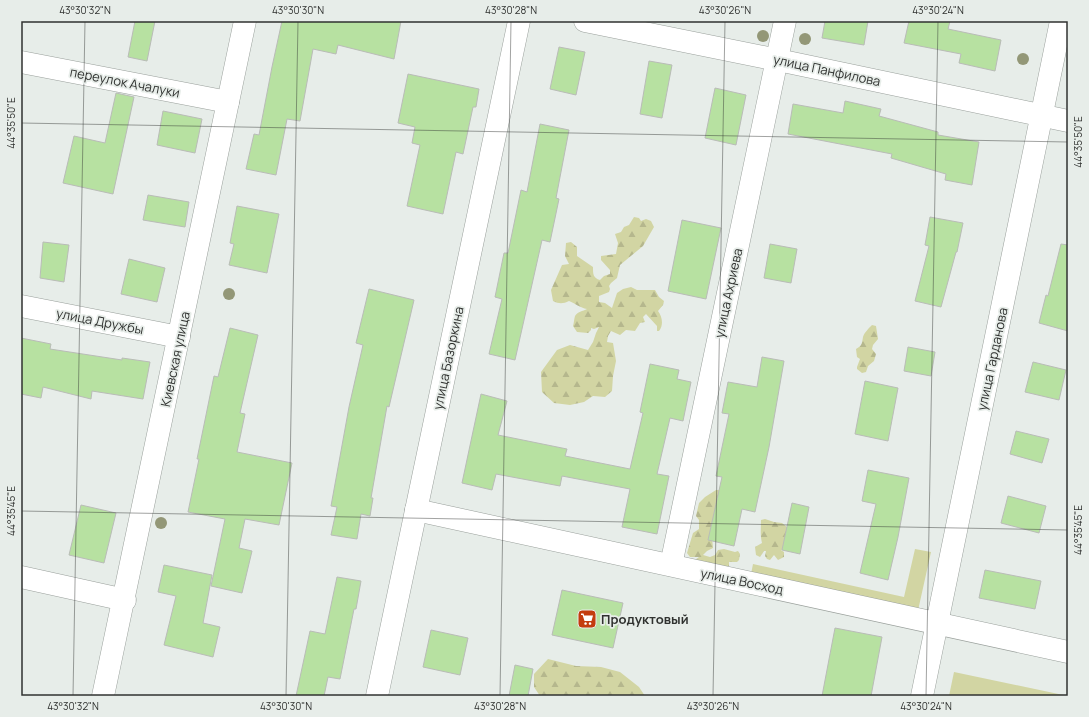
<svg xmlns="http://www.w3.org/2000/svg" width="1089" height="717" font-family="Manrope,sans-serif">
<defs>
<pattern id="forest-firs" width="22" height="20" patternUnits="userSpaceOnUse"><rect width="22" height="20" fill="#d2d5a3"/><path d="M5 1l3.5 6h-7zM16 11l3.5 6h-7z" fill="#b5b78d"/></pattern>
</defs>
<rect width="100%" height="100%" fill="#e7ede9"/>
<g fill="#d2d5a3">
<polygon points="915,549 931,552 917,615 750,579 753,564 904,597"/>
<polygon points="954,672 1068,696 949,696"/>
</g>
<g fill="url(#forest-firs)">
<path d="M634,217L639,218L641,221L646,219L651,221L654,227L643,246L620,265L617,278L611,283L609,286L610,289L609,292L599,296V302L605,303L612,308L617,293L623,289L631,287L637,290H655L659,297L664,301L663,305L658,311C662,316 664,325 659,331H657V326L646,314L643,317L645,322L640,323L635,331L626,330L620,335L611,331L608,336L607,342L613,343L616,361L613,376L612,391L605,397L593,396L584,402L570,405L554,403L542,392L541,372L557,350L570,345L588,350L593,342L596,333L599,327L594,329L591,328V330L588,333L577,332L573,326C574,323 574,319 575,316C577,312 583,311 587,309C580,308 575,303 569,301C563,304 559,304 553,301L551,290L562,265L569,264L565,256L566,243L571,242L577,247V256L593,267C593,274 593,278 600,280L604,276L610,274V270L601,260V256L616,254L618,243L615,234L621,232L624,227L629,225Z"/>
<path d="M872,325L876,326L878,339L873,345L872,349L876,354L874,361L868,366L866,372L862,373L857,369V367L860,359L857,357L856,349C862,346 862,343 863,337C864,333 869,328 872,325Z"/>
<polygon points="716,490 720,490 712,538 713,548 707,551 703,555 710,557 715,555 718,550 724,549 735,552 738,551 740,554 739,560 737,562 729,562 729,566 725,569 692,562 699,557 690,557 687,553 693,533 699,529 699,520 696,516 699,503 705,497"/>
<path d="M765,519L774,522L782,523L788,528L784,549L781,550L784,552V557L778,560L774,555L770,560L767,559L765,556L766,551H764L760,557L756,555L755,547L762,543C760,535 761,528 761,520Z"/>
<polygon points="548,659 576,666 601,667 620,672 639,687 645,696 540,696 534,687 534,674"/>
</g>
<g fill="#b7e1a1" stroke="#b9bcb7">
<polygon points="135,21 155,21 147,61 128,57"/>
<polygon points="282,21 401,21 394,59 338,45 336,54 313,49 300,121 287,119 276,175 246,169 254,134 259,135 272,67"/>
<polygon points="825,21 868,21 864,45 822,38"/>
<polygon points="909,21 950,21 948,29 1001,40 995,71 959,63 961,54 904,43"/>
<polygon points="559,47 585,52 576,95 550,89"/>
<polygon points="649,61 672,65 662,118 640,114"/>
<polygon points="408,74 479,89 476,107 473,107 463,154 456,152 443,214 407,206 420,145 412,143 415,127 398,123"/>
<polygon points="715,88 746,95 736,145 705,138"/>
<polygon points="116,93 134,97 113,194 63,183 74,136 105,143"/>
<polygon points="845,101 881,109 879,116 938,132 938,135 979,142 972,185 945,180 946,174 891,158 892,154 788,134 793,104 843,113"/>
<polygon points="163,111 202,119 195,153 157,145"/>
<polygon points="540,124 569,130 556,198 559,199 550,242 542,240 515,360 489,354 502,299 495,297 504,253 508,253 521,190 527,192"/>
<polygon points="148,195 189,202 185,227 143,220"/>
<polygon points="237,206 279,214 267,273 229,265 234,244 230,243"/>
<polygon points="930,217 963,223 957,252 956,252 941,307 915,301 929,246 925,245"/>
<polygon points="682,220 721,228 706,299 668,291"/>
<polygon points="43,242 69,245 64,282 40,278"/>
<polygon points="770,244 797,249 791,283 764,278"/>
<polygon points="1061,244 1068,245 1068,331 1039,323 1046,295 1048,296"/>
<polygon points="129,259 165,268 157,302 121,294"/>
<polygon points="369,289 414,300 389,407 387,406 371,498 373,498 370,516 361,514 357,539 331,535 337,507 331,506 349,407 363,345 356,343"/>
<polygon points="230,328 258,335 240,413 245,414 237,452 292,463 279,525 245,519 239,548 252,551 242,593 211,586 225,519 188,512 199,459 197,459 214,376 218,377"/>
<polygon points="21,338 51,344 50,349 122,360 122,358 150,362 143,399 92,391 91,399 43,387 41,398 21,394"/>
<polygon points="908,347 935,352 931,376 904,371"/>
<polygon points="762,357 784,361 769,447 755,512 742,509 734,546 708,540 722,477 716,476 729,414 722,413 728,382 757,387"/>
<polygon points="1033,362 1066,370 1059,400 1025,392"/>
<polygon points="650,364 679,370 677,379 691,382 683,421 670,418 657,474 669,476 657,534 622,527 630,489 562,476 560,486 496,474 492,490 462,483 481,394 507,401 498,435 567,449 565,456 630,469 643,413 640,412"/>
<polygon points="865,381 898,388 888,441 855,434"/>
<polygon points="1016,431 1049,439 1042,463 1010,454"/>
<polygon points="868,470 909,478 898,537 888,580 860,573 876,504 862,501"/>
<polygon points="1008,496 1046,506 1039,533 1001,523"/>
<polygon points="792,503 809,507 800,554 782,550"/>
<polygon points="81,505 116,513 104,563 69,555"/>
<polygon points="164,565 212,575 203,623 220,627 213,657 164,645 176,596 158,592"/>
<polygon points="985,570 1041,581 1035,609 979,598"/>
<polygon points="337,577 361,581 356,609 354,609 340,679 328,677 324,696 296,696 310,631 325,634"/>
<polygon points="562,590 623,603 613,648 552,635"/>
<polygon points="835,628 882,637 871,696 822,696"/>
<polygon points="431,630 468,638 460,675 423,667"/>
<polygon points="515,665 533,669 528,696 509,696"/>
</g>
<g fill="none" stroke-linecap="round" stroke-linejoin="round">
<defs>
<g id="minor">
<polyline points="585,21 778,60 1068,121"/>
<polyline points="21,62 228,102"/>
<polyline points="21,306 179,337"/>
<polyline points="416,510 1068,652"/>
<polyline points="671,565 785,21"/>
<polyline points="21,577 125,600"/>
<polyline points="103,696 245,21"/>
<polyline points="377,696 519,21"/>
<polyline points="922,696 1061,21"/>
</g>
</defs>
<use href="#minor" stroke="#9aa09c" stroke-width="23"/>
<use href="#minor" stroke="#fff" stroke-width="22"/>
</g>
<g fill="#939777">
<circle cx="763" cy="36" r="6"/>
<circle cx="805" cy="39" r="6"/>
<circle cx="1023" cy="59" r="6"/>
<circle cx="229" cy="294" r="6"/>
<circle cx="161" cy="523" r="6"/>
</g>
<path fill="none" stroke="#303230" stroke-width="1" stroke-opacity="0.45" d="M21,123L1068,142M21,511L1068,530M73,696L85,21M286,696L298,21M500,696L511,21M713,696L725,21M926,696L938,21"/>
<defs>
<symbol id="supermarket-square" viewBox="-11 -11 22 22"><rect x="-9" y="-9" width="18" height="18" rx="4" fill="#c43c0e" stroke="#e7ede9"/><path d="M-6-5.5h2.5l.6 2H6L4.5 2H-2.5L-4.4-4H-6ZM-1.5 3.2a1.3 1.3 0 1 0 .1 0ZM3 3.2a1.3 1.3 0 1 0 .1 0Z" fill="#fff"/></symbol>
</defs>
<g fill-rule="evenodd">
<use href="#supermarket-square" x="576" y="608" width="22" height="22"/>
</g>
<g text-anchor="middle" stroke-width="3.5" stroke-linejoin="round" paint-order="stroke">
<g font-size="13" fill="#303230" stroke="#e7ede9">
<text transform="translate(827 70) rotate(12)" y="5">улица Панфилова</text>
<text transform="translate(125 82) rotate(11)" y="5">переулок Ачалуки</text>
<text transform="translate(728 293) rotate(-78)" y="5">улица Ахриева</text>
<text transform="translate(100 321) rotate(11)" y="5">улица Дружбы</text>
<text transform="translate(448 358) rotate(-78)" y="5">улица Базоркина</text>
<text transform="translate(175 359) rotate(-78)" y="5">Киевская улица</text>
<text transform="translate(992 359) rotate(-78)" y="5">улица Гарданова</text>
<text transform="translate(742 581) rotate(12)" y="5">улица Восход</text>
</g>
<g font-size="13" font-weight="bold" fill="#303230" stroke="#e7ede9" text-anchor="start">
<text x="601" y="624">Продуктовый</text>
</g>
</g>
<rect width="1089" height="717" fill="none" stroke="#e7ede9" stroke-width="44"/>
<rect x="22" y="22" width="1045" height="673" fill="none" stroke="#303230" stroke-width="1.5"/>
<g font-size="10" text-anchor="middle" fill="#303230">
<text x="85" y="14">43°30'32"N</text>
<text x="298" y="14">43°30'30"N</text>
<text x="511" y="14">43°30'28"N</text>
<text x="725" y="14">43°30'26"N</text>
<text x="938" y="14">43°30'24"N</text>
<text transform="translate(11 123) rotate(-90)" y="4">44°35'50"E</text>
<text transform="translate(1078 142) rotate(-90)" y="4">44°35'50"E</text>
<text transform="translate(11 511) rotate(-90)" y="4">44°35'45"E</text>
<text transform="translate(1078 530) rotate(-90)" y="4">44°35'45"E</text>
<text x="73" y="710">43°30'32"N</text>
<text x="286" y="710">43°30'30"N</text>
<text x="500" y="710">43°30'28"N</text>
<text x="713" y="710">43°30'26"N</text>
<text x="926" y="710">43°30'24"N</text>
</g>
</svg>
